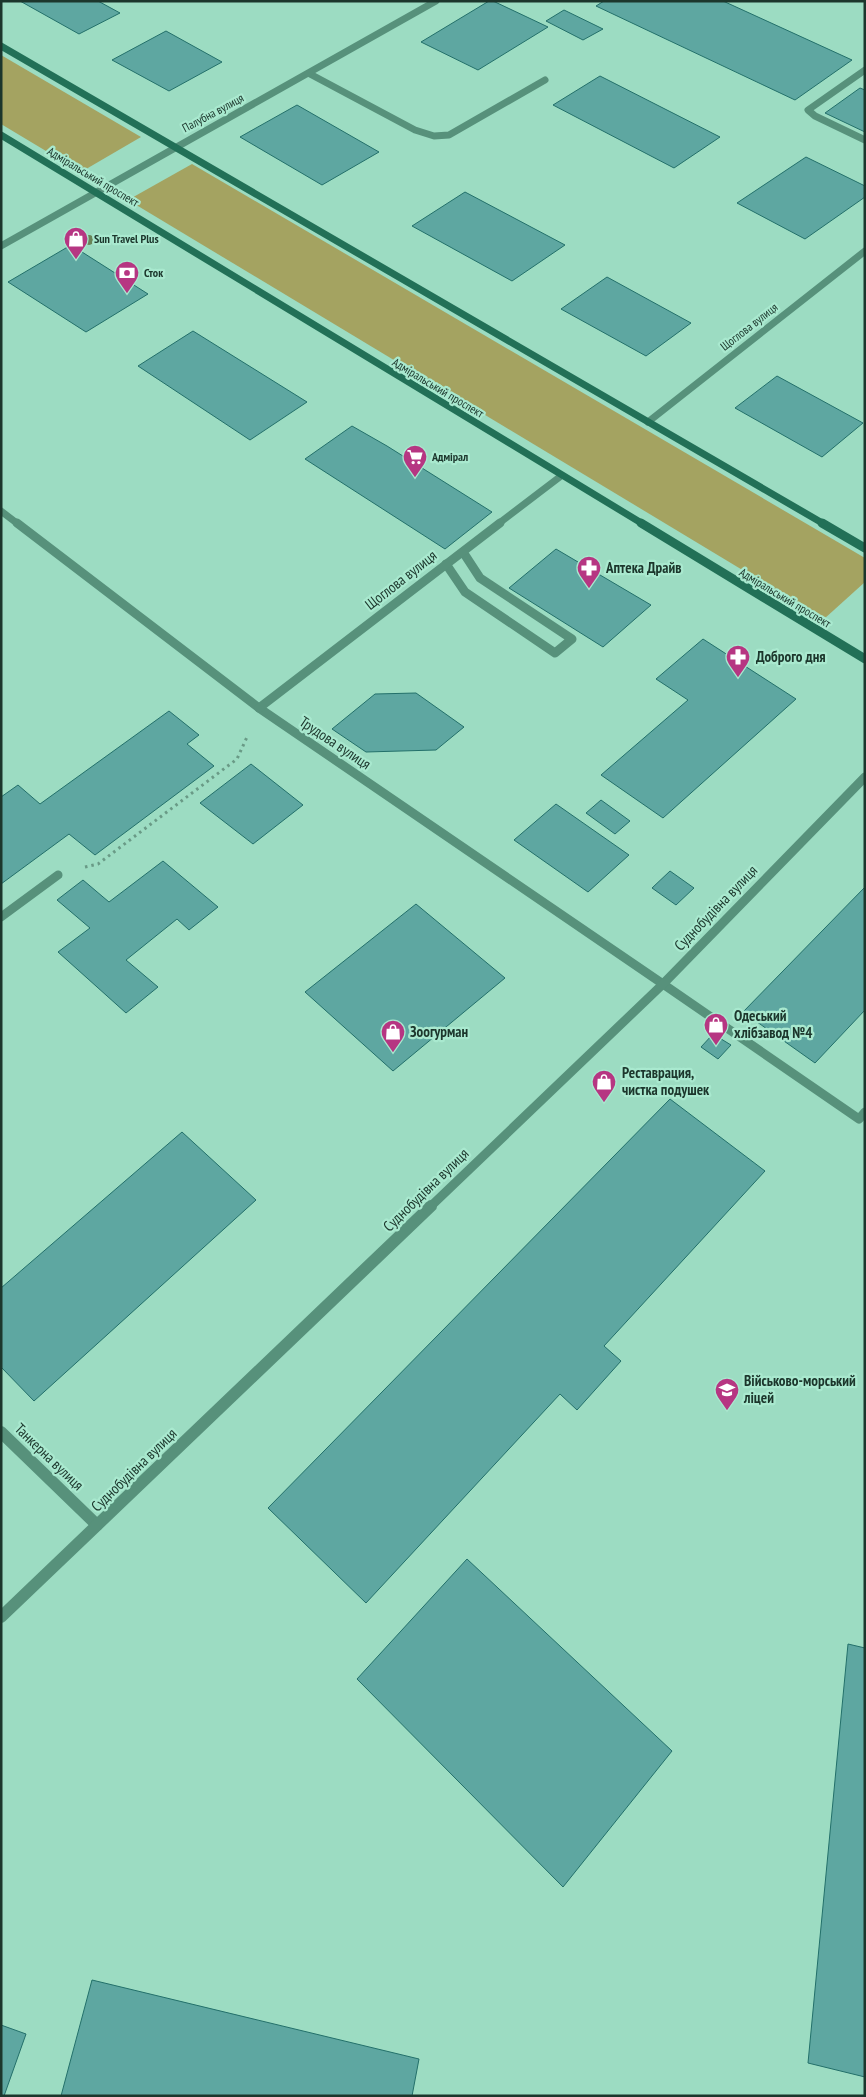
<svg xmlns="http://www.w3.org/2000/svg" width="866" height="2097" font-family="'PT Sans Narrow',sans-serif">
<rect width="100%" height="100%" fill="#9cdcc2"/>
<g fill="#a4a361">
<polygon points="1,55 141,137 81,172 1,124"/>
<polygon points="192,164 865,558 865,582 824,619 128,200"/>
</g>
<g fill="#5ea7a1" stroke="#23706a">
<polygon points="20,1 98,1 120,13 79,34"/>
<polygon points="489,1 493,1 548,27 478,70 421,42"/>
<polygon points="604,1 723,1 852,60 795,100 596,6"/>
<polygon points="564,10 603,29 583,40 546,21"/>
<polygon points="166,31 222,62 169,91 112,60"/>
<polygon points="600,76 720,137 674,168 553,105"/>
<polygon points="860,88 865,90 865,132 825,113"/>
<polygon points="297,105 379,152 322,185 240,137"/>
<polygon points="806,157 865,186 865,197 805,239 737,203"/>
<polygon points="465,192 565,245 512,281 412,226"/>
<polygon points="71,245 148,294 86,332 8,282"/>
<polygon points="607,277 691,323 646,356 561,309"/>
<polygon points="193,331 307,402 250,440 138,366"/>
<polygon points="777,376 863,423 822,457 735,408"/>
<polygon points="352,426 387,446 492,512 445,549 305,459"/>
<polygon points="556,549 578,562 651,605 603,647 509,588"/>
<polygon points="703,639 796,699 663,818 601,775 688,700 656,679"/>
<polygon points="416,693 464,727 436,750 366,752 332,729 375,694"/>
<polygon points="169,711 199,735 187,744 214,766 95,855 69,834 1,884 1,797 18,785 40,804"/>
<polygon points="251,764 303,805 253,844 200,803"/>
<polygon points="601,800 630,821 615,834 586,813"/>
<polygon points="556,804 629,855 588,892 514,840"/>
<polygon points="163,861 218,907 189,930 177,919 126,960 158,987 126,1013 58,952 90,928 57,900 83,880 109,902"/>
<polygon points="670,871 694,888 676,905 652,888"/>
<polygon points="865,887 865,1010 815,1063 743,1012"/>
<polygon points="416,904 505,978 393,1071 305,992"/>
<polygon points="713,1034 731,1045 718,1059 701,1047"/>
<polygon points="670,1099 765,1171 604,1346 621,1361 577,1410 560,1394 366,1603 268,1508"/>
<polygon points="182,1132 256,1200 34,1401 1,1367 1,1288"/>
<polygon points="467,1559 672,1751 563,1887 357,1679"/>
<polygon points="848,1644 865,1648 865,2077 808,2063"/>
<polygon points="92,1980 419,2059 412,2096 61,2096"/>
<polygon points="1,2025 26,2034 4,2096 1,2096"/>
</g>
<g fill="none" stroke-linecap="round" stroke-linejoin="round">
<polyline stroke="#699a86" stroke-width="3" stroke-dasharray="2.5 4" stroke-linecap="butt" points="85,867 98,864 237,759 247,737"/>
<polyline stroke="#57917b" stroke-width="7" points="865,70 808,110 815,116 865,140"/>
<g stroke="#57917b" stroke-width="9">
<polyline points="446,564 465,592 555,653 572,639 480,578 463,552"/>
<polyline points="663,984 859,1119 865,1112"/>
</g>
<g stroke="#57917b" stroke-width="7">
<polyline points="310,74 415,130 434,136 449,135 545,80"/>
<polyline points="1,246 436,1"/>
<polyline points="648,422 865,251"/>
<polyline points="1,511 18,524"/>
<polyline points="498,524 561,476"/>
</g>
<g stroke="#57917b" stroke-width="9">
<polyline points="17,523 259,708 663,984"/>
<polyline points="259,708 500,523"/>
<polyline points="1,917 58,875"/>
<polyline points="430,1207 663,984 865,777"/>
</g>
<g stroke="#57917b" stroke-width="12">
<polyline points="1,1432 97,1525"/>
<polyline points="1,1617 431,1206"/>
</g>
<g stroke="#227057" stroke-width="7">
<polyline points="1,46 824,524"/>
<polyline points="1,135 643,524"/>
</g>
<g stroke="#227057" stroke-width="9">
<polyline points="641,523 865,659"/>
<polyline points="822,523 865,548"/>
</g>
</g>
<circle fill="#688457" cx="89" cy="240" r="5"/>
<defs>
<symbol id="shop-pin" viewBox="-11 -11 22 30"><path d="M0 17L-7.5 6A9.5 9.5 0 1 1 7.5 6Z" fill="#b63682" stroke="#a9e9cf"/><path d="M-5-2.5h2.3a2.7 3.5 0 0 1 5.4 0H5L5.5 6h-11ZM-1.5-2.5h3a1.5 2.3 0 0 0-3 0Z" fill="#fff"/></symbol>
<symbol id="bank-pin" viewBox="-11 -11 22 30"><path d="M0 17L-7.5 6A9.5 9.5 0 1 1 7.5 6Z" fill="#b63682" stroke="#a9e9cf"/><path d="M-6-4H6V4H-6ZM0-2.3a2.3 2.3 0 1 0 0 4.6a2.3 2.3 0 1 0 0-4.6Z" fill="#fff"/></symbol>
<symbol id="supermarket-pin" viewBox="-11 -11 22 30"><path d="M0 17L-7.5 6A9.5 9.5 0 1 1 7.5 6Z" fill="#b63682" stroke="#a9e9cf"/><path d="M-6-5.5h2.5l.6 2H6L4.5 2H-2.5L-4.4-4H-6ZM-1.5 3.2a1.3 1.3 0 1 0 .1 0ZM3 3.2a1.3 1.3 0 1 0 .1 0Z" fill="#fff"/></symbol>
<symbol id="pharmacy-pin" viewBox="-11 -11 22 30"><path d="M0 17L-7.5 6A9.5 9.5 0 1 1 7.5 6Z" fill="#b63682" stroke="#a9e9cf"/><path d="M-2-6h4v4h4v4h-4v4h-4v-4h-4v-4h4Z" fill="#fff"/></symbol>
<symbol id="university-pin" viewBox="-11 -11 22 30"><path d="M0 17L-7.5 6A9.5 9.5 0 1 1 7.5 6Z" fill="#b63682" stroke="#a9e9cf"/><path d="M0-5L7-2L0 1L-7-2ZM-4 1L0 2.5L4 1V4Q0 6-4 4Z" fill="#fff"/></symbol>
</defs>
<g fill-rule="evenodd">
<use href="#shop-pin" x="62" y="225" width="28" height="38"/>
<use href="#bank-pin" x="113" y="259" width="28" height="38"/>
<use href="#supermarket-pin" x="401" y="443" width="28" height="38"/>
<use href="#pharmacy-pin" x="575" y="554" width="28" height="38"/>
<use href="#pharmacy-pin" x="724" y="643" width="28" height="38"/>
<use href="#shop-pin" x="702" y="1011" width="28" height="38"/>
<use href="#shop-pin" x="379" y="1018" width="28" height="38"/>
<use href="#shop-pin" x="590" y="1068" width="28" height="38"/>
<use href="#university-pin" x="713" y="1376" width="28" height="38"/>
</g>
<g text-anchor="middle" stroke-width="4.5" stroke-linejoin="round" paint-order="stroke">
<g font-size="12" fill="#1c362c" stroke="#a9e9cf">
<text transform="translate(213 113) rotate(-28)" y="4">Палубна вулиця</text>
<text transform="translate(93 177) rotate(31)" y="4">Адміральський проспект</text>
<text transform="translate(749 327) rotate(-38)" y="4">Щоглова вулиця</text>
<text transform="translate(438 388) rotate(31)" y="4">Адміральський проспект</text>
<text transform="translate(785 598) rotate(31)" y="4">Адміральський проспект</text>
</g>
<g font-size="12" font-weight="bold" fill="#1c362c" stroke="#a9e9cf" text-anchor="start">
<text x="94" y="243">Sun Travel Plus</text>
<text x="144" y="277">Сток</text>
<text x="432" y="461">Адмірал</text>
</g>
<g font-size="15" font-weight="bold" fill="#1c362c" stroke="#a9e9cf" text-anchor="start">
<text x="606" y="573">Аптека Драйв</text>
<text x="756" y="662">Доброго дня</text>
<text x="734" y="1021">Одеський<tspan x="734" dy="17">хлібзавод №4</tspan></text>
<text x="410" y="1037">Зоогурман</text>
<text x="622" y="1078">Реставрация,<tspan x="622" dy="17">чистка подушек</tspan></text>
<text x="744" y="1386">Військово-морський<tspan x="744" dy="17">ліцей</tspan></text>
</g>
<g font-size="15" fill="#1c362c" stroke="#a9e9cf">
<text transform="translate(401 580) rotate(-38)" y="5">Щоглова вулиця</text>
<text transform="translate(335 743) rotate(34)" y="5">Трудова вулиця</text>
<text transform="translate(716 908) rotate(-46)" y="5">Суднобудівна вулиця</text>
<text transform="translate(426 1190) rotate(-44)" y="5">Суднобудівна вулиця</text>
<text transform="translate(49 1457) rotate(44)" y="5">Танкерна вулиця</text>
<text transform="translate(134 1470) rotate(-44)" y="5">Суднобудівна вулиця</text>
</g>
</g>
<rect width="866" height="2097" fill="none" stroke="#1c362c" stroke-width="5"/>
</svg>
